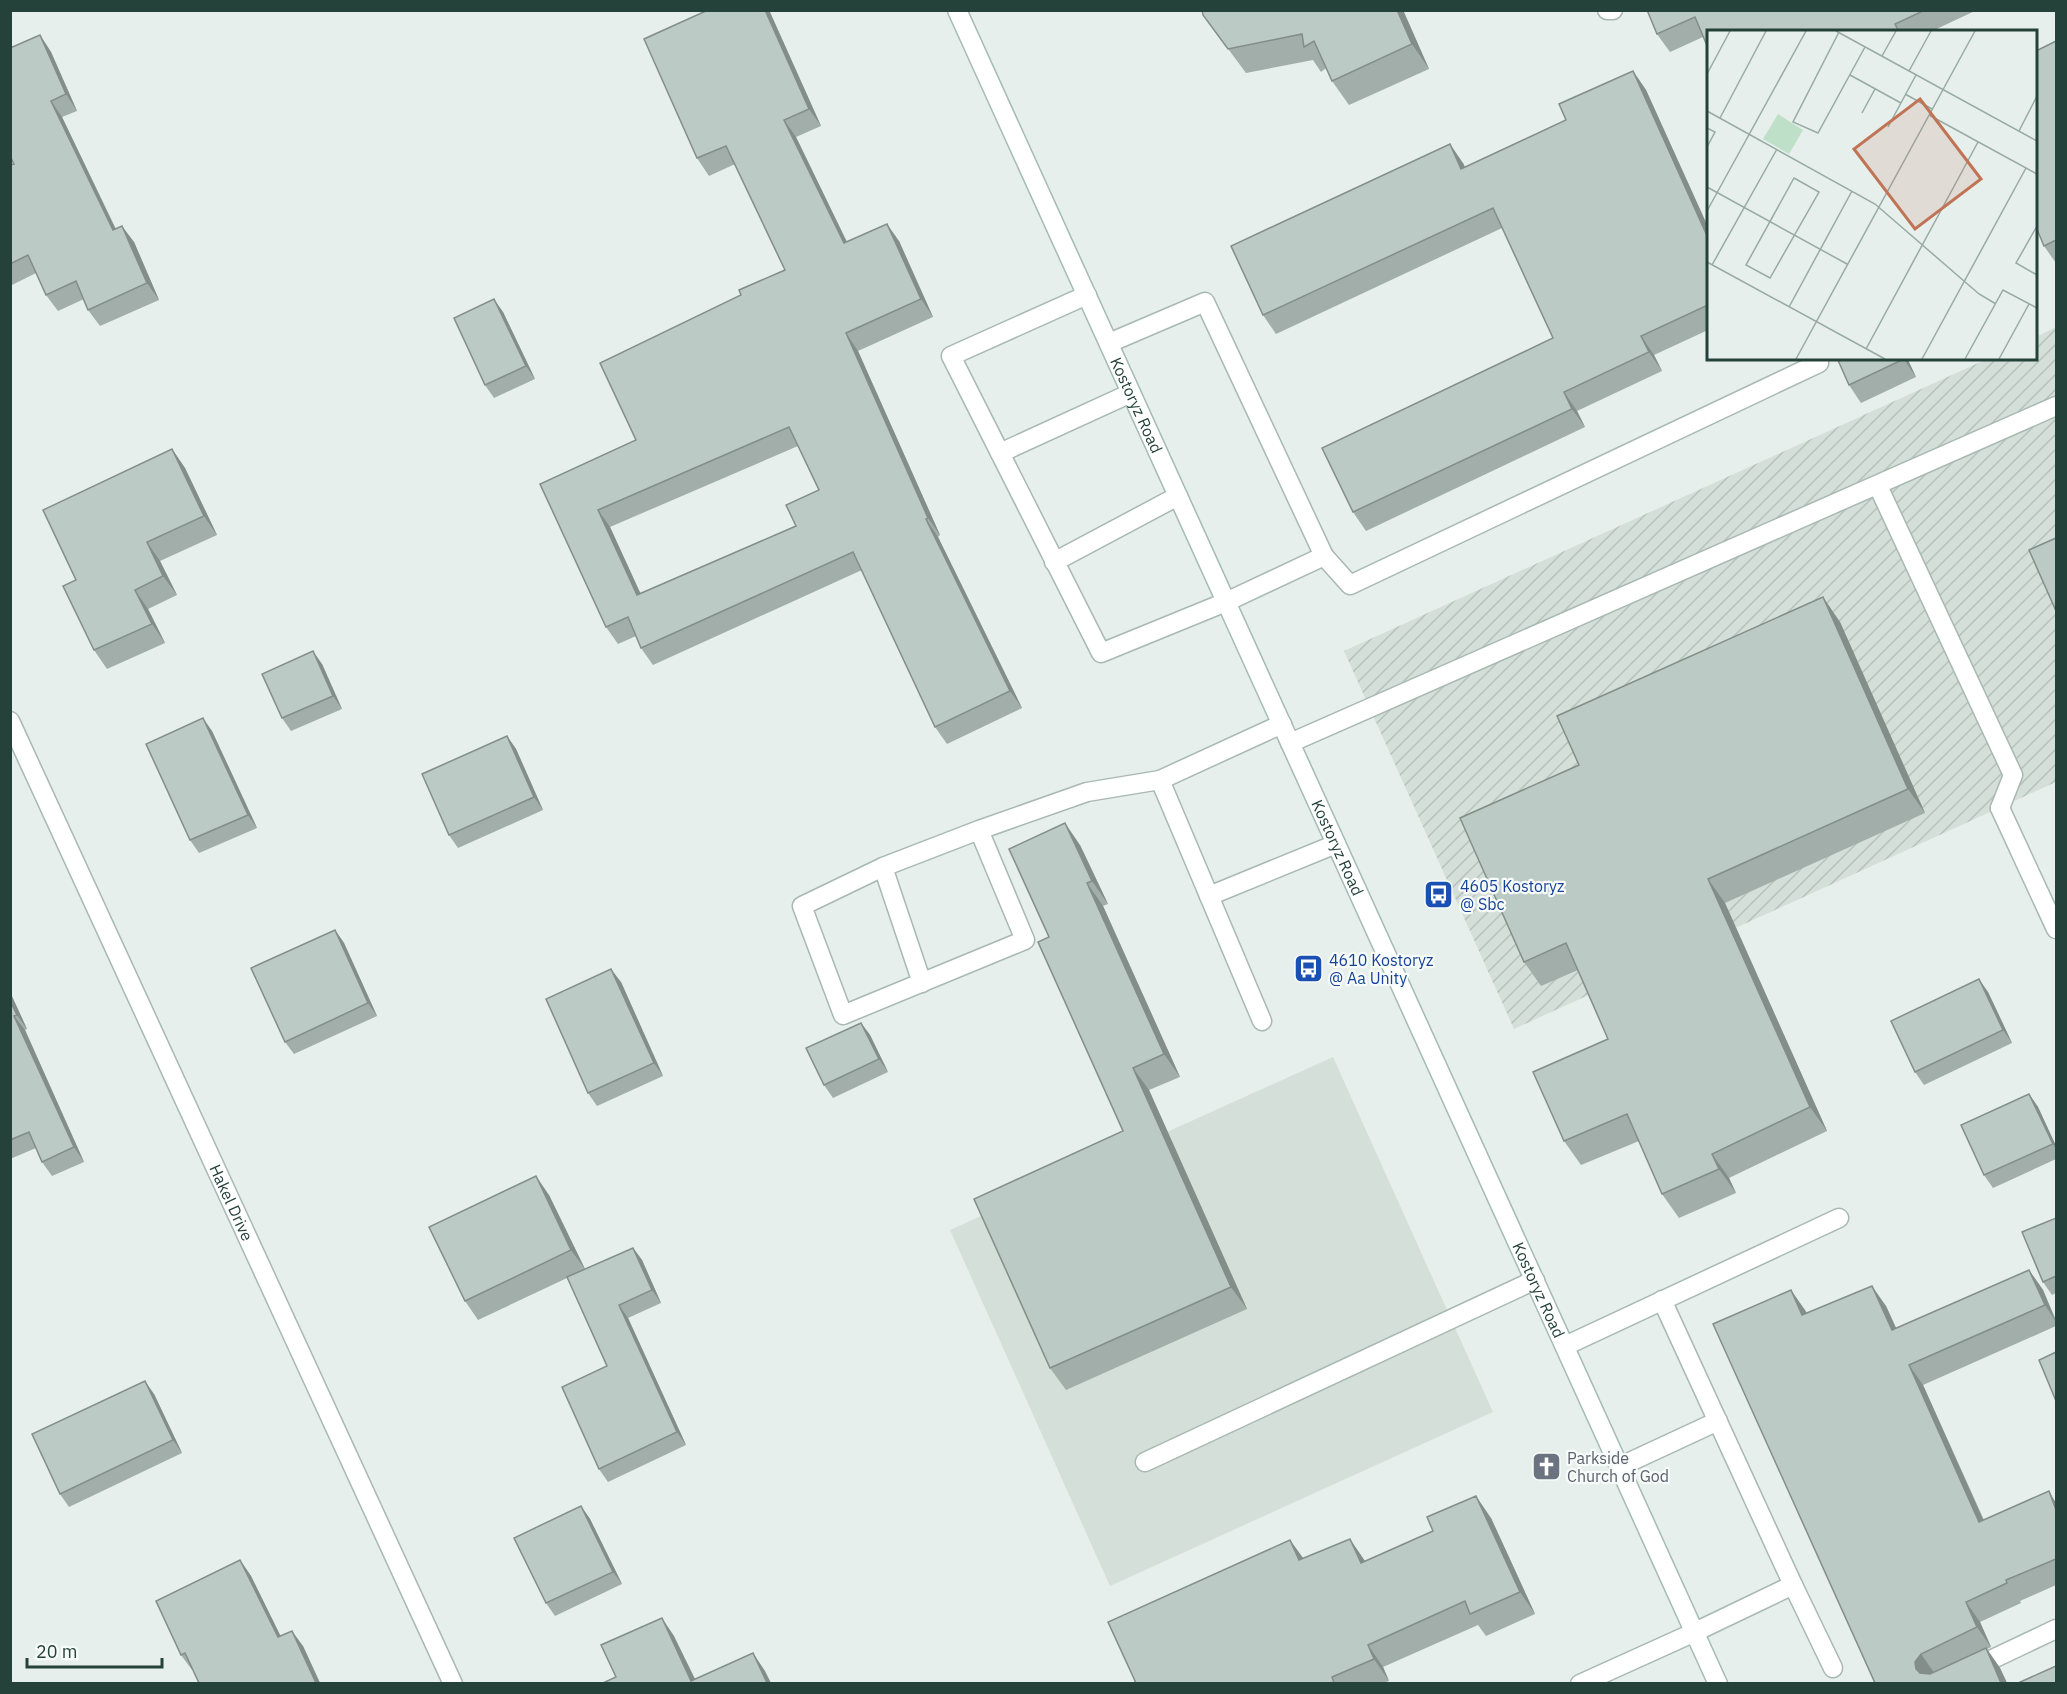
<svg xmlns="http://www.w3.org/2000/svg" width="2067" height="1694" font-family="'IBM Plex Sans',sans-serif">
<defs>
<pattern id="industrial-furrows" width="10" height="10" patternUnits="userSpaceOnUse" patternTransform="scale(1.5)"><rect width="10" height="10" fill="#d4dfda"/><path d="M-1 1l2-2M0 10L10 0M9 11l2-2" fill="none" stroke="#b6c1bc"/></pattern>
</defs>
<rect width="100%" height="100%" fill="#e6efeb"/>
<polygon fill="#d4dfda" points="1333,1057 1493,1412 1110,1586 950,1230"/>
<polygon fill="url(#industrial-furrows)" points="2056,327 2056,782 1514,1029 1344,651 1987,359 2036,358 2036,337"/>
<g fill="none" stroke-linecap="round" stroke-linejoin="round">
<defs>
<g id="service">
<polyline points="1607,10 1613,10"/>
<polyline points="1087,295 951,356 1101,653 1226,602 1324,556 1205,302 1109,343"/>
<polyline points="1000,453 1131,393"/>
<polyline points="1878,486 2013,775 2000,808"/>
<polyline points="1324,556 1350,585 1819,363"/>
<polyline points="1054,562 1178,496"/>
<polyline points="1290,743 2056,406"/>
<polyline points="979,830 883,867 802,906 843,1015 1025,940 979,830 1087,792 1160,780"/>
<polyline points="883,867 922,983"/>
<polyline points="1209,896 1336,844"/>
<polyline points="1262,1021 1160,780 1282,724"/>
<polyline points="1662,1300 1793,1585 1695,1632"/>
<polyline points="1565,1346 1839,1218"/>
<polyline points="1145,1462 1535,1280"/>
<polyline points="1619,1467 1718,1421"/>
<polyline points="1793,1585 1833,1668"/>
</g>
<g id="minor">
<path id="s1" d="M10,721L453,1684"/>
<polyline points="2000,808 2056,929"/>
<polyline points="1580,1684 1695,1632"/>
<polyline points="1940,1684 2056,1629"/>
</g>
<g id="secondary">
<path id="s2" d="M957,10L1718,1684"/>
</g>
</defs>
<use href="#service" stroke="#a8b8b2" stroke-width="21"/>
<use href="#minor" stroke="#a8b8b2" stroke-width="21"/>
<use href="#secondary" stroke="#a4bbb3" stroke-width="21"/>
<use href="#service" stroke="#fff" stroke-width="18"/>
<use href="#minor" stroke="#fff" stroke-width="18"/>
<use href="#secondary" stroke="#fff" stroke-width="18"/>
</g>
<g fill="#a1aea9" fill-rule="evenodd">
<path d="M708,10H769L821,126L796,137L847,242L899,241L933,317L858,351L940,535L938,537L1022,708L947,744L935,727L862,570L653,665L641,648L636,636L618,644L606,627L540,484L636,440L741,295L785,270L735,164L709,176L697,158ZM798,446L819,490L796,526L640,593L610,527Z"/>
<polygon points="1202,10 1403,10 1429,69 1349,105 1332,81 1326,68 1321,72 1313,60 1246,73 1203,15"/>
<polygon points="1647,10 1977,10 1930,32 1708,32 1703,37 1670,52 1657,34"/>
<polygon points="40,35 51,52 77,111 62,117 116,229 134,242 159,300 100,326 88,310 84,299 58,311 46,295 36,273 10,286 10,165 14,164"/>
<polygon points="2056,41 2056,263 2044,246"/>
<polygon points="1633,71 1646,90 1708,227 1708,330 1654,355 1662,371 1577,411 1585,427 1366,531 1353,512 1553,338 1502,228 1276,334 1263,315 1463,163 1465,168 1566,120"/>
<polygon points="503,312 535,379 494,398 485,385"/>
<polygon points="1837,358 1907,358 1916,377 1861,403 1849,385"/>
<polygon points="172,449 185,468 217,535 160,561 177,595 148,609 165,643 107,669 94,650 76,580"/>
<polygon points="1840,622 1925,813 1725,903 1827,1131 1729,1178 1736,1193 1679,1218 1662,1194 1639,1141 1581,1165 1564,1141 1608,1039 1578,970 1541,986 1524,962 1579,765"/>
<polygon points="322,664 342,709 291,731 282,718"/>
<polygon points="212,731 257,828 199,853 190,840"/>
<polygon points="507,736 516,749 543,810 458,848 449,835"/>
<polygon points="1080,845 1108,904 1103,906 1180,1077 1149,1090 1247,1309 1066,1390 1050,1368 1123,1131"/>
<polygon points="335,930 344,943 377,1016 294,1054 285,1042"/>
<polygon points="621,982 663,1076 597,1106 588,1093"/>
<polygon points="10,992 27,1029 25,1030 84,1162 52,1176 42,1162 36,1148 10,1159"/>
<polygon points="1988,992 2012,1043 1924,1085 1915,1072"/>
<polygon points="861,1023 870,1035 888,1072 833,1098 824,1085"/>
<polygon points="2029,1094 2038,1107 2056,1146 2056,1159 1993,1188 1984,1175"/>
<polygon points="549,1195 585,1269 633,1248 642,1260 661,1303 628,1318 686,1445 608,1482 599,1469 607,1366 567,1278 478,1320 465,1301"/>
<polygon points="2056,1218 2056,1293 2052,1295 2043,1282"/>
<polygon points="2029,1270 2043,1290 2056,1320 2056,1326 1923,1385 1984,1520 2056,1503 2056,1585 2020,1601 2021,1603 1980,1622 1991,1647 1987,1649 2000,1668 2007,1683 1875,1683 1805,1310 1807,1313 1886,1306 1896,1328"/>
<polygon points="154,1394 182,1453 69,1507 60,1494"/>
<polygon points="581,1506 590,1519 622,1584 555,1616 546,1603"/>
<polygon points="1491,1518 1535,1614 1486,1636 1478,1625 1383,1667 1389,1681 1383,1683 1136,1683 1290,1540 1303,1559 1365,1561 1433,1531"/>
<polygon points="240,1560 251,1576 280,1636 303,1646 320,1683 199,1683 193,1670 192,1670 181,1655"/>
</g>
<g fill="#838d89">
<polygon points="765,10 769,10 821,126 809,109"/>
<polygon points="1397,10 1403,10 1429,69 1412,44"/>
<polygon points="40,35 51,52 77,111 66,94"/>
<polygon points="1633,71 1646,90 1708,227 1708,238"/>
<polygon points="51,101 62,117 124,247 113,230"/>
<polygon points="784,120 796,137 856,261 844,243"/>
<polygon points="1450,144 1463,163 1475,188 1461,169"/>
<polygon points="887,224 899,241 933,317 921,299"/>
<polygon points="122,226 134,242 159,300 147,283"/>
<polygon points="494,299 503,312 535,379 526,366"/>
<polygon points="846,333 858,351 940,535 928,518"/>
<polygon points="1641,336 1654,355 1662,371 1649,352"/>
<polygon points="1903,358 1907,358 1916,377"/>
<polygon points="1564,392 1577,411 1585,427 1572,409"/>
<polygon points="172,449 185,468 217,535 204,516"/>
<polygon points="598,510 610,527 649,612 637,595"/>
<polygon points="926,519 938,537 1022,708 1010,691"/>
<polygon points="147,542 160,561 177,595 163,576"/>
<polygon points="135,590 148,609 165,643 152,624"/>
<polygon points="1823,597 1840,622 1925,813 1908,789"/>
<polygon points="313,651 322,664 342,709 333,696"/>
<polygon points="203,718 212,731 257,828 248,815"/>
<polygon points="507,736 516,749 543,810 534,797"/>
<polygon points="1065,823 1080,845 1108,904 1092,881"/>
<polygon points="1708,879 1725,903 1827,1131 1810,1107"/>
<polygon points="1087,883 1103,906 1180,1077 1164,1054"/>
<polygon points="335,930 344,943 377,1016 368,1003"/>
<polygon points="611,969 621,982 663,1076 654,1063"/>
<polygon points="1979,979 1988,992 2012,1043 2003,1030"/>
<polygon points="10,992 27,1029 17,1015 10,1001"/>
<polygon points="14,1016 25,1030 84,1162 74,1147"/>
<polygon points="861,1023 870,1035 888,1072 879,1059"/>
<polygon points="1133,1068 1149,1090 1247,1309 1231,1287"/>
<polygon points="2029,1094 2038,1107 2056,1146 2056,1149 2053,1144"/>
<polygon points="1712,1154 1729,1178 1736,1193 1719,1169"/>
<polygon points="536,1176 549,1195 585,1269 571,1250"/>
<polygon points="633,1248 642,1260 661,1303 652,1290"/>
<polygon points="2029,1270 2043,1290 2056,1322 2045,1305"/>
<polygon points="1872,1286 1886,1306 1906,1350 1892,1330"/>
<polygon points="1791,1290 1805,1310 1817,1335 1802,1315"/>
<polygon points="619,1305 628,1318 686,1445 677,1432"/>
<polygon points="1909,1365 1923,1385 1993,1542 1979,1522"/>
<polygon points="145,1381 154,1394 182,1453 173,1440"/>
<polygon points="2049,1491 2056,1503 2056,1510"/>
<polygon points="1476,1496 1491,1518 1535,1614 1520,1592"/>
<polygon points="581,1506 590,1519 622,1584 613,1572"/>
<polygon points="1350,1539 1365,1561 1376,1585 1361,1563"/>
<polygon points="1290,1540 1306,1562 1299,1560"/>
<polygon points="240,1560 251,1576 289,1653 278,1637"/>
<polygon points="1966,1602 1980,1622 1991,1647 1977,1627"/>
<polygon points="662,1618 674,1636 697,1683 691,1681"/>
<polygon points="292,1631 303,1646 320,1683 316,1683"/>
<polygon points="1368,1645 1383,1667 1389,1681 1374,1659"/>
<polygon points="1986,1648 2000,1668 2007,1683 2001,1683"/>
<polygon points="753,1653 765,1671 771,1683 767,1683"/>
<polygon points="1921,1654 1935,1674 1929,1683 1916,1669 1915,1662"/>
</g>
<g fill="#bbcac4" stroke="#838d89" stroke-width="1.5" fill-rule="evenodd">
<path d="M708,10H765L809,109L784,120L844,243L887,224L921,299L846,333L928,518L926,519L1010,691L935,727L853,552L641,648L628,617L606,627L540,484L636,440L600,363L741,295L739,290L785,270L726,146L697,158L644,39ZM789,427L819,490L786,505L796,526L637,595L598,510Z"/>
<polygon points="1202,10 1397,10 1412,44 1332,81 1314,41 1304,47 1302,34 1228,49 1203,15"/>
<polygon points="1647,10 1925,10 1895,24 1899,32 1708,32 1708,48 1695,17 1657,34"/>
<polygon points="40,35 66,94 51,101 113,230 122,226 147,283 88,310 76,281 46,295 28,255 10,264 10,165 14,164 10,156 10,48"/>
<polygon points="2056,41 2056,240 2044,246 2036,227 2036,51"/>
<polygon points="1633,71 1708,238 1708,305 1641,336 1649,352 1564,392 1572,409 1353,512 1322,448 1553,338 1493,208 1263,315 1231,246 1450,144 1461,169 1566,120 1559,104"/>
<polygon points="494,299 526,366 485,385 454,318"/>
<polygon points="1837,358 1903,358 1904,359 1849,385"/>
<polygon points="172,449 204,516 147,542 163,576 135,590 152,624 94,650 63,586 76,580 43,510"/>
<polygon points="2056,538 2056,611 2029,550"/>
<polygon points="1823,597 1908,789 1708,879 1810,1107 1712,1154 1719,1169 1662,1194 1627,1114 1564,1141 1533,1072 1608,1039 1566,943 1524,962 1460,818 1579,765 1557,716"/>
<polygon points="313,651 333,696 282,718 262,674"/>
<polygon points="203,718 248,815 190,840 146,744"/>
<polygon points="507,736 534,797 449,835 422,774"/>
<polygon points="1065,823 1092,881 1087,883 1164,1054 1133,1068 1231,1287 1050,1368 974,1199 1123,1131 1038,942 1049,937 1009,849"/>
<polygon points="335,930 368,1003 285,1042 251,968"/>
<polygon points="611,969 654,1063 588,1093 546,999"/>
<polygon points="1979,979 2003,1030 1915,1072 1891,1021"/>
<polygon points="10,1001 17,1015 14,1016 74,1147 42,1162 29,1132 10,1140"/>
<polygon points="861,1023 879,1059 824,1085 806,1048"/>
<polygon points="2029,1094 2053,1144 1984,1175 1961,1125"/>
<polygon points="536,1176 571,1250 465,1301 429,1227"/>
<polygon points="2056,1218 2056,1276 2043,1282 2022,1232"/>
<polygon points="633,1248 652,1290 619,1305 677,1432 599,1469 562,1387 607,1366 567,1277"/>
<polygon points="2029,1270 2045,1305 1909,1365 1979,1522 2049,1491 2056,1510 2056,1559 2006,1580 2007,1583 1966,1602 1977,1627 1921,1654 1915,1662 1916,1669 1920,1673 1930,1674 1986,1648 2001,1683 1875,1683 1713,1324 1791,1290 1802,1315 1872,1286 1892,1330"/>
<polygon points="2056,1352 2056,1401 2039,1360"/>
<polygon points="145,1381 173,1440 60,1494 32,1434"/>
<polygon points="1476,1496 1520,1592 1470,1614 1465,1601 1368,1645 1374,1659 1332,1677 1334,1683 1136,1683 1108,1622 1290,1540 1299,1560 1350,1539 1361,1563 1433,1531 1427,1517"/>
<polygon points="581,1506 613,1572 546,1603 514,1538"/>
<polygon points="240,1560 278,1637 292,1631 316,1683 199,1683 185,1653 181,1655 156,1601"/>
<polygon points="662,1618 691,1681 753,1653 767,1683 603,1683 616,1677 601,1645"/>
<polygon points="2056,1666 2056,1683 2018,1683"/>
</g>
<defs>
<symbol id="bus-square" viewBox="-11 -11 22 22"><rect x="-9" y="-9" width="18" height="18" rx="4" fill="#1a4fb4" stroke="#f7fbf9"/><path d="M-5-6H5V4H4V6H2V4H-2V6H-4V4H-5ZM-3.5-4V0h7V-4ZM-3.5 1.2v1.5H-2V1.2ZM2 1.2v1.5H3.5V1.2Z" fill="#fff"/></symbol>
<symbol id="church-square" viewBox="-11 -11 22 22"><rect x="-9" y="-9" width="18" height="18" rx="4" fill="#6b7280" stroke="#f7fbf9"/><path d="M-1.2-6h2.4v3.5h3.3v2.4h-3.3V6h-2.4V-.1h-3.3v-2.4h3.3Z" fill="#fff"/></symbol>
</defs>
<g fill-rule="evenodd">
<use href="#bus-square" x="1422" y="878" width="33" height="33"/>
<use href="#bus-square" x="1292" y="952" width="33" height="33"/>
<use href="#church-square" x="1530" y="1450" width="33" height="33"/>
</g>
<g text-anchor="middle" stroke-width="4.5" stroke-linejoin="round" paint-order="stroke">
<g font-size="16" fill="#24423a" stroke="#f7fbf9">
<text dy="6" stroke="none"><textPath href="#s2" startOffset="434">Kostoryz Road</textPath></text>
<text dy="6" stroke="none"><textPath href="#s2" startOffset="920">Kostoryz Road</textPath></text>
<text dy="6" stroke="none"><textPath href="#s1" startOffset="530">Hakel Drive</textPath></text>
<text dy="6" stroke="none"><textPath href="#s2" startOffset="1406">Kostoryz Road</textPath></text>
</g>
<g font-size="16" fill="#164399" stroke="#f7fbf9" text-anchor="start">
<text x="1460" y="892">4605 Kostoryz<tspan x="1460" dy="18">@ Sbc</tspan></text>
<text x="1329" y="966">4610 Kostoryz<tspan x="1329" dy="18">@ Aa Unity</tspan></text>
</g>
<g font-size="16" fill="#5b616d" stroke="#f7fbf9" text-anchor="start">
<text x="1567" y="1464">Parkside<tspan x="1567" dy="18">Church of God</tspan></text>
</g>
</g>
<g transform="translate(1707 30)">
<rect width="330" height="330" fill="#e6efeb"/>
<path d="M71,84L96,100L82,124L56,109Z" fill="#bfe0c8"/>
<path fill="none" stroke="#98aaa4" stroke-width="1.5" d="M129,1L330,111M132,2L86,92L111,103L158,17M175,26L189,1M202,41L224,1M0,44L23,1M143,45L194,73M198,64L225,79M0,81L168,174L272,264L289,274M155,83L168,59M222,85L330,144M13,88L59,1M181,97L209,45M0,98L8,102L0,117M312,101L330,66M87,148L112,162L63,248L39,235ZM0,157L140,234M0,181L99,1M330,196L309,233L330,245M0,232L178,329M5,235L70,119M82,277L145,161M159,319L271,112M89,329L268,1M215,329L319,138M258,329L296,260L330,278M292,329L322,274"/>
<path fill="#c07456" fill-opacity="0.15" stroke="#c07456" stroke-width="3" d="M213,69L274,149L208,199L147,119Z"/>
<rect width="330" height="330" fill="none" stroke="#24423a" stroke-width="3"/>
</g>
<rect width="2067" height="1694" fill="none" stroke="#24423a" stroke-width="24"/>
<path d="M27 1658v9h135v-9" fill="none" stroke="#24423a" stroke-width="3"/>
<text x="36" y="1658" font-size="18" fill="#24423a" stroke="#f7fbf9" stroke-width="4.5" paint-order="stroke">20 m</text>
</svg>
